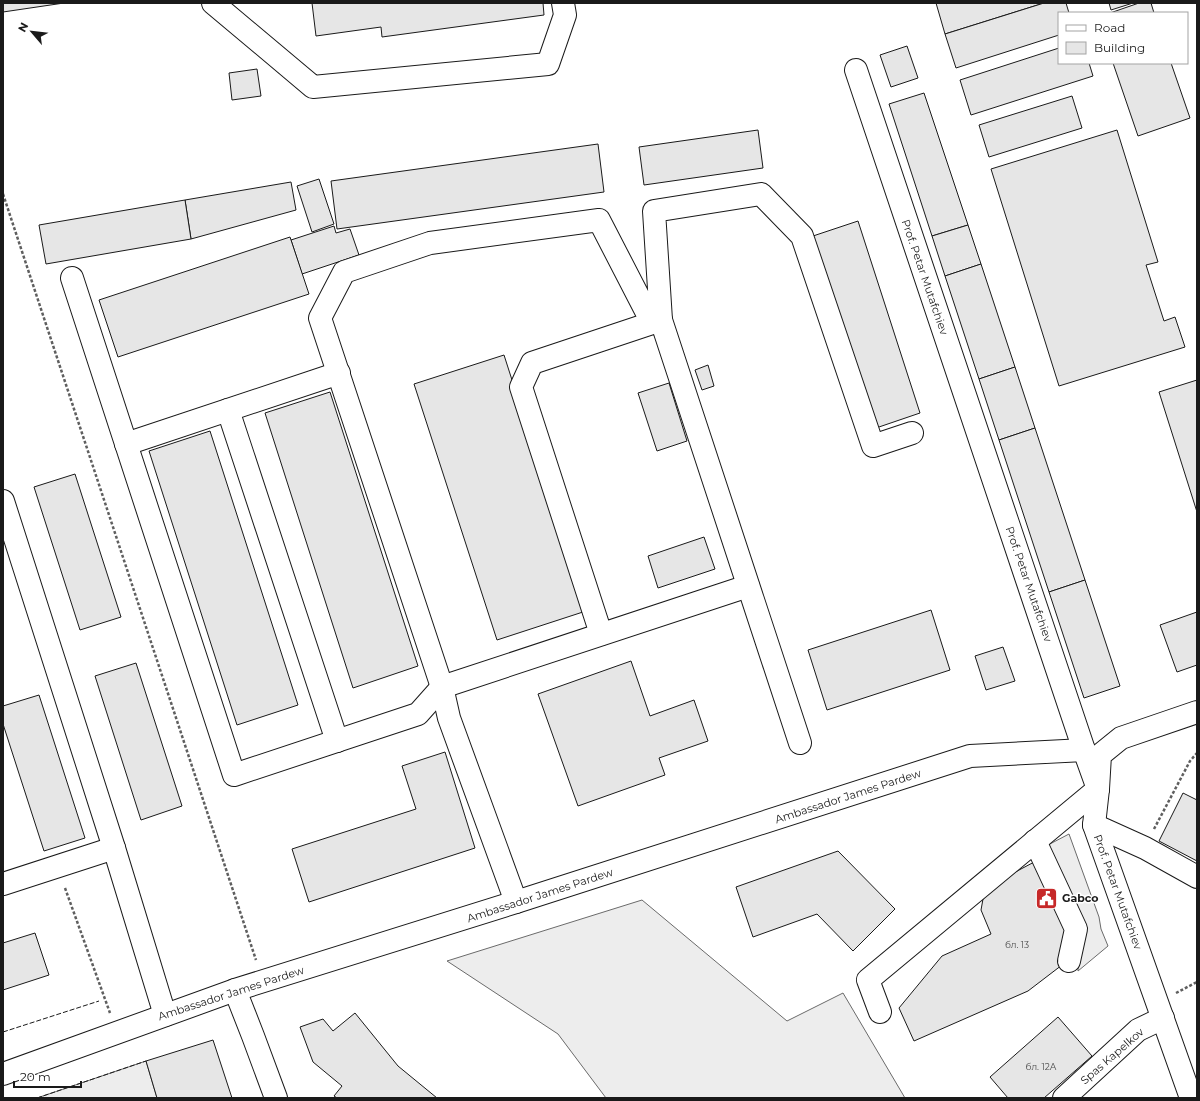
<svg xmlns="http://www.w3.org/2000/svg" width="1200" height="1101" font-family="Montserrat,sans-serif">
<rect width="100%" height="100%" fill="#fff"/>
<g fill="#ededed" stroke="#6a6a6a">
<polygon points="1069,834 1099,917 1101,929 1108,946 1078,971 1079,934 1048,845"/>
<polygon points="642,900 787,1021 843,993 905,1098 606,1098 558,1034 447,961"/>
<polygon points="146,1061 157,1098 37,1098"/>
</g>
<g fill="#e6e6e6" stroke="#1a1a1a">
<polygon points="3,3 64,3 3,12"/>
<polygon points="312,3 543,3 544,15 382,37 381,27 316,36"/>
<polygon points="936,3 1044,3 945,34"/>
<polygon points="1044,3 1066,3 1069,13 1059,13 1059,35 956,68 945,34"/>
<polygon points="1109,3 1133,3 1111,10"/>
<polygon points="1139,3 1151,3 1154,13 1110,13"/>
<polygon points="907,46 918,78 891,87 880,55"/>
<polygon points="1059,48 1059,63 1089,63 1093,76 971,115 960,80"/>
<polygon points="1113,63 1171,63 1190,118 1138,136"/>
<polygon points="257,69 261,96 232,100 229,73"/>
<polygon points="924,93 968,225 932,236 889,104"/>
<polygon points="1072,96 1082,128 989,157 979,125"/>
<polygon points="758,130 763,168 644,185 639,147"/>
<polygon points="1117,130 1158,262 1146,265 1164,321 1175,317 1185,347 1059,386 991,169"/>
<polygon points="598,144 604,192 337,229 331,181"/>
<polygon points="319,179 334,224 312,232 297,186"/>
<polygon points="291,182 296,210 191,239 185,200"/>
<polygon points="185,200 191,239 46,264 39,225"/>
<polygon points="858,221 920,413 876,428 813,236"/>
<polygon points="968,225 981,264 945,276 932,236"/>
<polygon points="334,226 336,233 350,229 359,255 302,274 291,240"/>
<polygon points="290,237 309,294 118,357 99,300"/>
<polygon points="981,264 1015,367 979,379 945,276"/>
<polygon points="504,355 586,611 497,640 414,384"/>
<polygon points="708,365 714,386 702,390 695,370"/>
<polygon points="1015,367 1035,428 999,440 979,379"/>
<polygon points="1197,380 1197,512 1159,392"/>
<polygon points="669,383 687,441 657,451 638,393"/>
<polygon points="330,392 418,666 353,688 265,413"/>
<polygon points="1035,428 1085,580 1049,592 999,440"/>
<polygon points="210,431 298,705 237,725 149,451"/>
<polygon points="75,474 121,617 80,630 34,487"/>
<polygon points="704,537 715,569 658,588 648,556"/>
<polygon points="1085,580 1120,686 1084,698 1049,592"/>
<polygon points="931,610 950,670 827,710 808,650"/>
<polygon points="1197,612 1197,665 1177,672 1160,625"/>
<polygon points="1003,647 1015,681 986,690 975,656"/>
<polygon points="631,661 650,716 694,700 708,741 659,758 665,775 578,806 538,694"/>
<polygon points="136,663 182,806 141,820 95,676"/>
<polygon points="39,695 85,838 44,851 3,724 3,706"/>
<polygon points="445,752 475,848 309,902 292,849 416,809 402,766"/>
<polygon points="1183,793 1197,800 1197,861 1159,841"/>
<polygon points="838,851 895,909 853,951 817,914 753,937 736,887"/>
<polygon points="1038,860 1070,934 1062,965 1028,991 914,1041 899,1008 942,956 991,934 981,910 985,888"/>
<polygon points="35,933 49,975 3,990 3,943"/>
<polygon points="355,1013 398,1066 437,1098 337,1098 334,1096 342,1086 313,1062 300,1027 323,1019 333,1031"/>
<polygon points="1058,1017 1092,1056 1044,1098 1008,1098 990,1077"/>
<polygon points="213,1040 232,1098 157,1098 146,1061"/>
</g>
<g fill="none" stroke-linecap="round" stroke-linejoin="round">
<defs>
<g id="minor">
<polyline points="213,3 313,87 548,64 565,15 563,3"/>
<polyline points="856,70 1084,750 1098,789"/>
<polyline points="72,278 234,775 418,714 442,687 748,586"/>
<polyline points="228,410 337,741"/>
<polyline points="126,444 339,373"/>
<polyline points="3,501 114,848 165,1015"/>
<polyline points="601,634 521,387 532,363 661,320 800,743"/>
<polyline points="1094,825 1145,848 1197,877"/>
<polyline points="1035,841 1076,929 1069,961"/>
<polyline points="3,884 114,848"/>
<polyline points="516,902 449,718 442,687 320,318 344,272 430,243 599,220 647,313 661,320 654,211 761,194 802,236 873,446 912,433"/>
<polyline points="235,990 253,1036 276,1098"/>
<polyline points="880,1012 868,980 1098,789"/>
<polyline points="3,1074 235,990 516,902 970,756 1084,750"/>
<polyline points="1064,1098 1138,1030 1163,1018"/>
<polyline points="1191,1098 1094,825 1098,789 1100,755 1121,738 1197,712"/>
</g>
</defs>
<use href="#minor" stroke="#1a1a1a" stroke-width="24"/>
<g stroke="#5f5f5f" stroke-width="2.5" stroke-dasharray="3 2" stroke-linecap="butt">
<polyline points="3,194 256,960"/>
<polyline points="1154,829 1190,761 1197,753"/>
<polyline points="65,888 110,1013"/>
<polyline points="1176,993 1197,982"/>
</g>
<use href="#minor" stroke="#fff" stroke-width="22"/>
<g stroke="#1a1a1a" stroke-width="1" stroke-dasharray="5 2" stroke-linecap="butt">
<polyline points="3,1032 99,1001"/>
<polyline points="37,1098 146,1061"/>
</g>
</g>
<defs>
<symbol id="civic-square" viewBox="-11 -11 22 22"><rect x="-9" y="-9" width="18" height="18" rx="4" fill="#c62828" stroke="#fff"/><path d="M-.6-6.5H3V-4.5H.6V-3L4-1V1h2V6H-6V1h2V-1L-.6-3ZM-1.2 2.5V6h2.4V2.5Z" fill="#fff"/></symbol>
</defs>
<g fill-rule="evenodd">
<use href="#civic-square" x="1034" y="886" width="25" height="25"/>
</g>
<g text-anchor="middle" stroke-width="3" stroke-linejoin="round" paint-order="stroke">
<g font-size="9" fill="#4d4d4d">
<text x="1017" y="948">бл. 13</text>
<text x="1041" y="1070">бл. 12А</text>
</g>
<g font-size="11" fill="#1a1a1a" stroke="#fff">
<text transform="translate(925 277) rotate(71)" y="4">Prof. Petar Mutafchiev</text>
<text transform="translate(1029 584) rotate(71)" y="4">Prof. Petar Mutafchiev</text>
<text transform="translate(848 796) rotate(-18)" y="4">Ambassador James Pardew</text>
<text transform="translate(1118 892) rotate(70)" y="4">Prof. Petar Mutafchiev</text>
<text transform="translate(540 895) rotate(-18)" y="4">Ambassador James Pardew</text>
<text transform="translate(231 993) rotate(-18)" y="4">Ambassador James Pardew</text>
<text transform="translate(1112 1056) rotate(-41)" y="4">Spas Kapelkov</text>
</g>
<g font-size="11" font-weight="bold" fill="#1a1a1a" stroke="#fff" text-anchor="start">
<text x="1062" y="902">Gabco</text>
</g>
</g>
<rect width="1200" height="1101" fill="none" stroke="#1a1a1a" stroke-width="8"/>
<rect x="1058" y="12" width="130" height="52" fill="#ffffff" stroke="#a3a3a3"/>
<rect x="1066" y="25" width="20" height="6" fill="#ffffff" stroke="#a3a3a3"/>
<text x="1094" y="32" font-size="12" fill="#1a1a1a">Road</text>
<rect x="1066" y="42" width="20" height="12" fill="#e6e6e6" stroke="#a3a3a3"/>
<text x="1094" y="52" font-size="12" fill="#1a1a1a">Building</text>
<g transform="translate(32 32) rotate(298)" stroke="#ffffff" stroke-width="3" paint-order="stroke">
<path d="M0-3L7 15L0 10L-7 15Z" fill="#1a1a1a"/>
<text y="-6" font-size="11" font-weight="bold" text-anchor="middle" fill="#1a1a1a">N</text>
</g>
<path d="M14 1081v6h67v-6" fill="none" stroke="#1a1a1a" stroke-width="2"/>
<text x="20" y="1081" font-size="12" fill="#1a1a1a" stroke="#ffffff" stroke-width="3" paint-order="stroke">20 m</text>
</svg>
